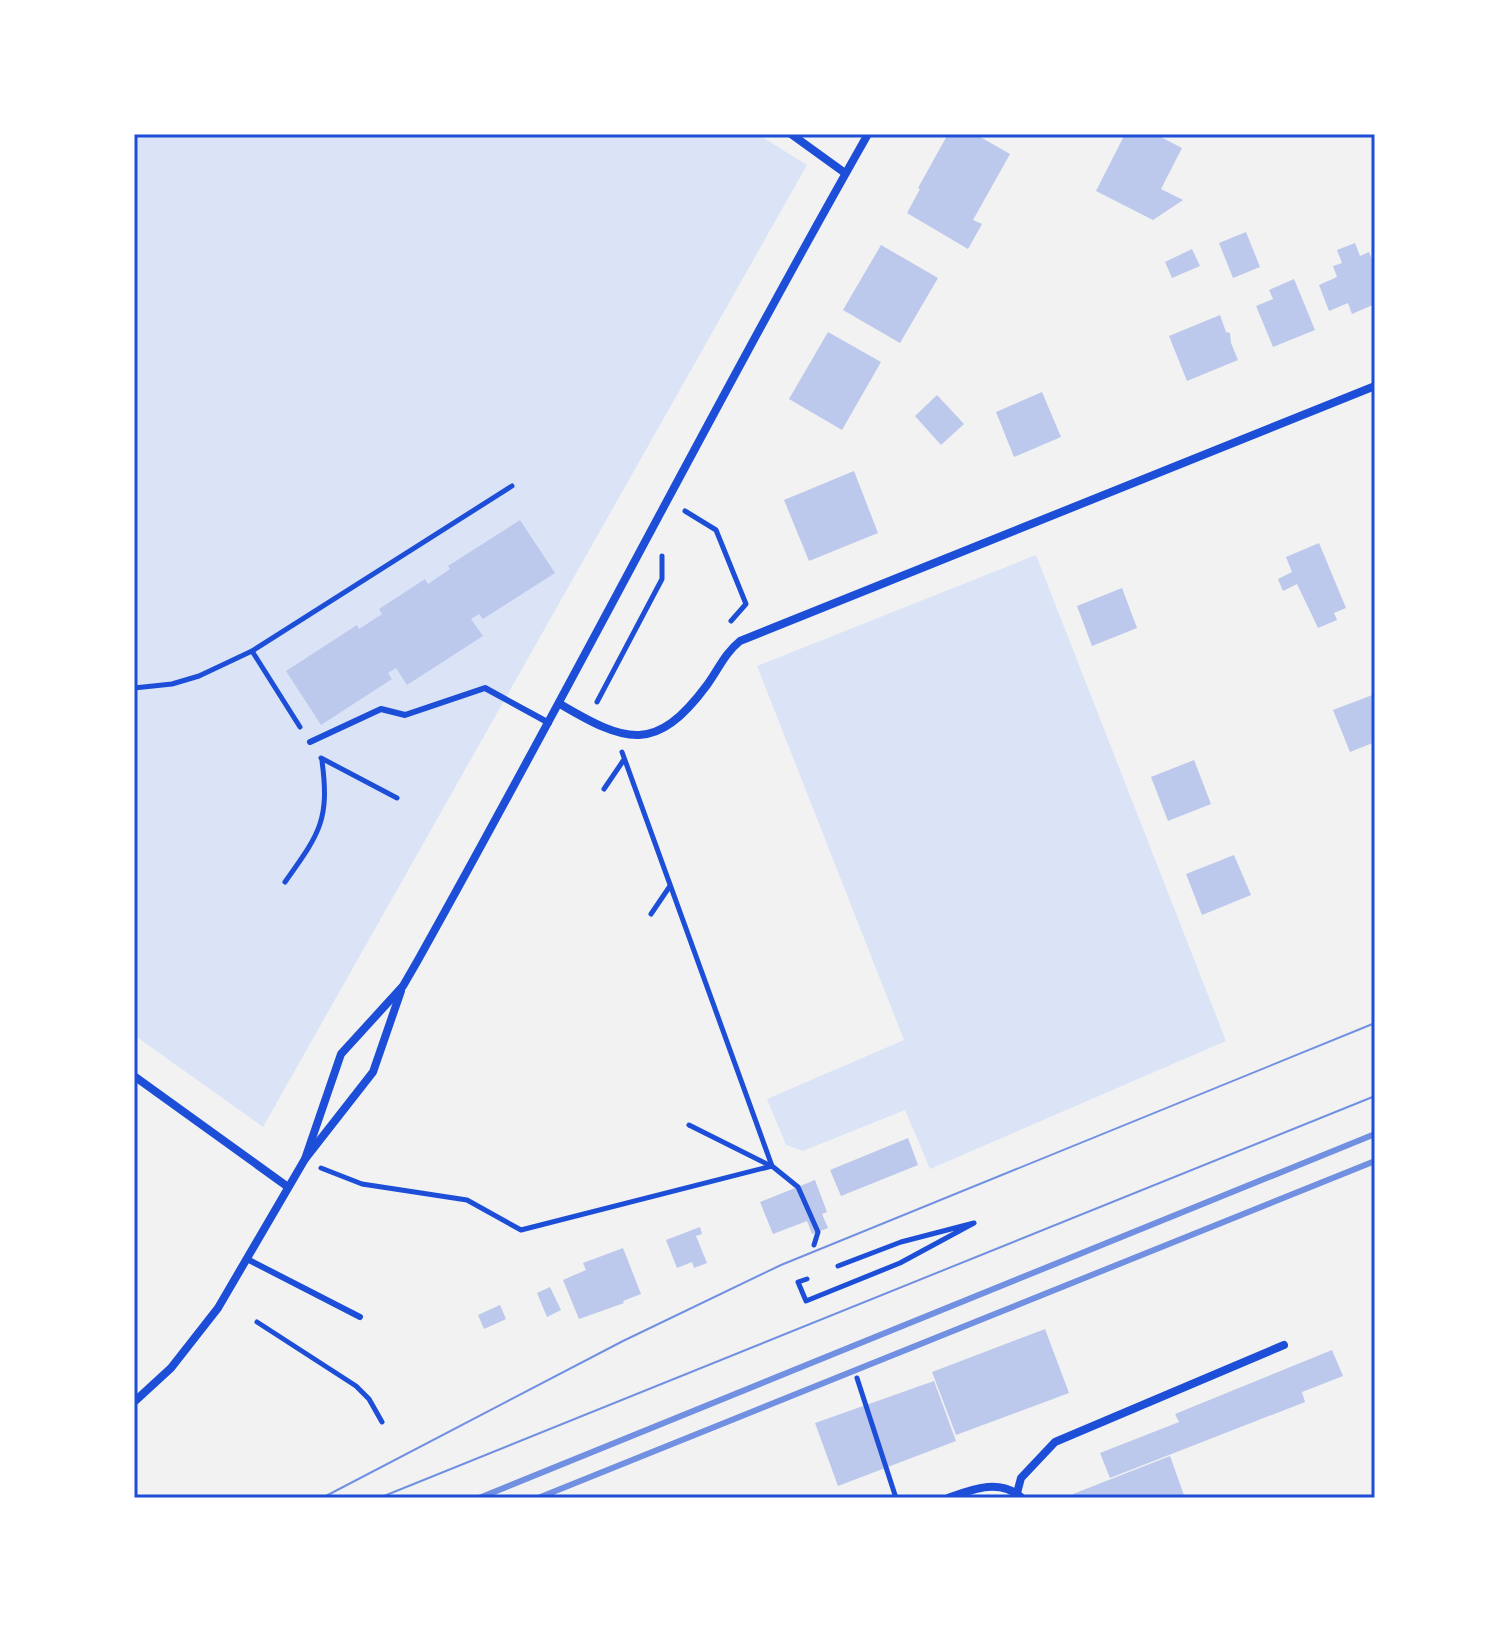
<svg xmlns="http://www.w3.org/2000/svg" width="1509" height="1632" font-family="Mulish,sans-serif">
<rect width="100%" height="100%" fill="#f2f2f2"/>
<g fill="#dbe4f7">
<polygon points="134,134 757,134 807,165 263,1127 134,1035"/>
<polygon points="1036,555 1226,1041 930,1169 905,1110 803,1151 786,1145 767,1099 904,1040 757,666"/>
</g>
<g fill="#bdc9ec">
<polygon points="948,134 975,134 1010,154 973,220 982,224 968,249 907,213 920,189 918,188"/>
<polygon points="1125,134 1155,134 1182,148 1161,189 1183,200 1153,220 1096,191"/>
<polygon points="1246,232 1260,267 1233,278 1219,243"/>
<polygon points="1355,243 1360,256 1369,252 1375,266 1375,304 1352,314 1348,303 1329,311 1319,285 1337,277 1333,266 1342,263 1337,250"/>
<polygon points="881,245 938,278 900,343 843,310"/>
<polygon points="1192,249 1200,266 1172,278 1165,262"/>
<polygon points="1294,279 1315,330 1273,347 1256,306 1273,299 1269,290"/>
<polygon points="1220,315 1226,332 1230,333 1231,343 1238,360 1187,381 1169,336"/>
<polygon points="828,332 881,362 842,430 789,399"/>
<polygon points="1042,392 1061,437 1014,457 996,412"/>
<polygon points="937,395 964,424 941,445 915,416"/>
<polygon points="854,471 878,533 809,561 784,500"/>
<polygon points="520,520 555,573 483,619 479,614 471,619 483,636 407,685 396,668 388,673 392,679 321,725 286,671 357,625 359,629 382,614 379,609 425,579 428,584 450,569 448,566"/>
<polygon points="1319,543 1346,608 1334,613 1337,620 1318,628 1297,584 1283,591 1278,579 1292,572 1286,557"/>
<polygon points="1122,588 1137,628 1092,646 1077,606"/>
<polygon points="1375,694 1375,742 1350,752 1333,710"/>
<polygon points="1194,760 1211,804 1168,821 1151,777"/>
<polygon points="1234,855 1251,895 1202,915 1186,874"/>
<polygon points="908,1138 918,1165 841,1196 830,1170"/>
<polygon points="815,1180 827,1212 822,1214 828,1228 812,1234 807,1221 773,1234 760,1202"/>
<polygon points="700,1227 702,1234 696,1236 707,1263 694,1268 692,1262 677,1268 666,1240"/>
<polygon points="623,1248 641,1294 623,1301 624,1303 579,1319 563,1280 586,1270 583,1263"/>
<polygon points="550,1287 561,1310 547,1317 537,1293"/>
<polygon points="500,1305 506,1319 484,1329 478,1315"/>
<polygon points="1045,1329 1069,1393 956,1435 932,1372"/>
<polygon points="1332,1350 1343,1376 1302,1392 1305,1402 1110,1478 1100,1453 1179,1422 1175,1414"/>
<polygon points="934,1381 956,1441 838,1486 815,1423"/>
<polygon points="1170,1456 1185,1498 1074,1498 1073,1494"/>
</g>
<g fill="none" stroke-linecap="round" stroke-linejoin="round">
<g stroke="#1d4ed8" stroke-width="5">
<polyline points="685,511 716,530 746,604 731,621"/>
<polyline points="252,651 512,486"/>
<polyline points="134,688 172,684 199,676 252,651 300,727"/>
<polyline points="597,702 662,579 662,556"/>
<polyline points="622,752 772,1166 798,1187 818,1232 814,1245"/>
<polyline points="321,758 397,798"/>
<polyline points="604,789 623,761"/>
<path d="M285,882C319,834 330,821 322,761"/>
<polyline points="651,914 670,886"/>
<polyline points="689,1125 771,1166"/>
<polyline points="321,1168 362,1184 467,1200 521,1230 772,1166"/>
<polyline points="807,1279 798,1282 806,1301 900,1263 974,1223 901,1242 838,1266"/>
<polyline points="257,1322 356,1386 369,1399 382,1422"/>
<polyline points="857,1378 896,1498"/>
</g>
<g stroke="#1d4ed8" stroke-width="6">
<polyline points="310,742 381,709 405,715 485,688 549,723"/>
<polyline points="247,1259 360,1317"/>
</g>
<g stroke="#1d4ed8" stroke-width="8">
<polyline points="791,134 845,173"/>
<path d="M560,704C626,743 656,754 707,685C718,670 725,653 740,641L1375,386"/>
<polyline points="134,1076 288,1187"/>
<path d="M305,1159L341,1054L403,986L418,960C571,687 713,407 868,134"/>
<polyline points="134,1402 171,1368 218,1308 305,1159 373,1072 401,991"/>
<polyline points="1017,1493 1021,1478 1055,1442 1284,1345"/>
<path d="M948,1498C973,1489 1000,1478 1022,1498"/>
</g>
<g stroke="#7290e2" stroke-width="2">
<polyline points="322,1498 623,1341 781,1265 1375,1023"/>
<polyline points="379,1498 1375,1096"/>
</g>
<g stroke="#7290e2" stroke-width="6">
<polyline points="479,1498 1375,1134"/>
<polyline points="538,1498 1375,1161"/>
</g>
</g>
<rect width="1509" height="1632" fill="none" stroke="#ffffff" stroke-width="272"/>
<rect x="136" y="136" width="1237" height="1360" fill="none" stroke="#1d4ed8" stroke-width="3"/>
</svg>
